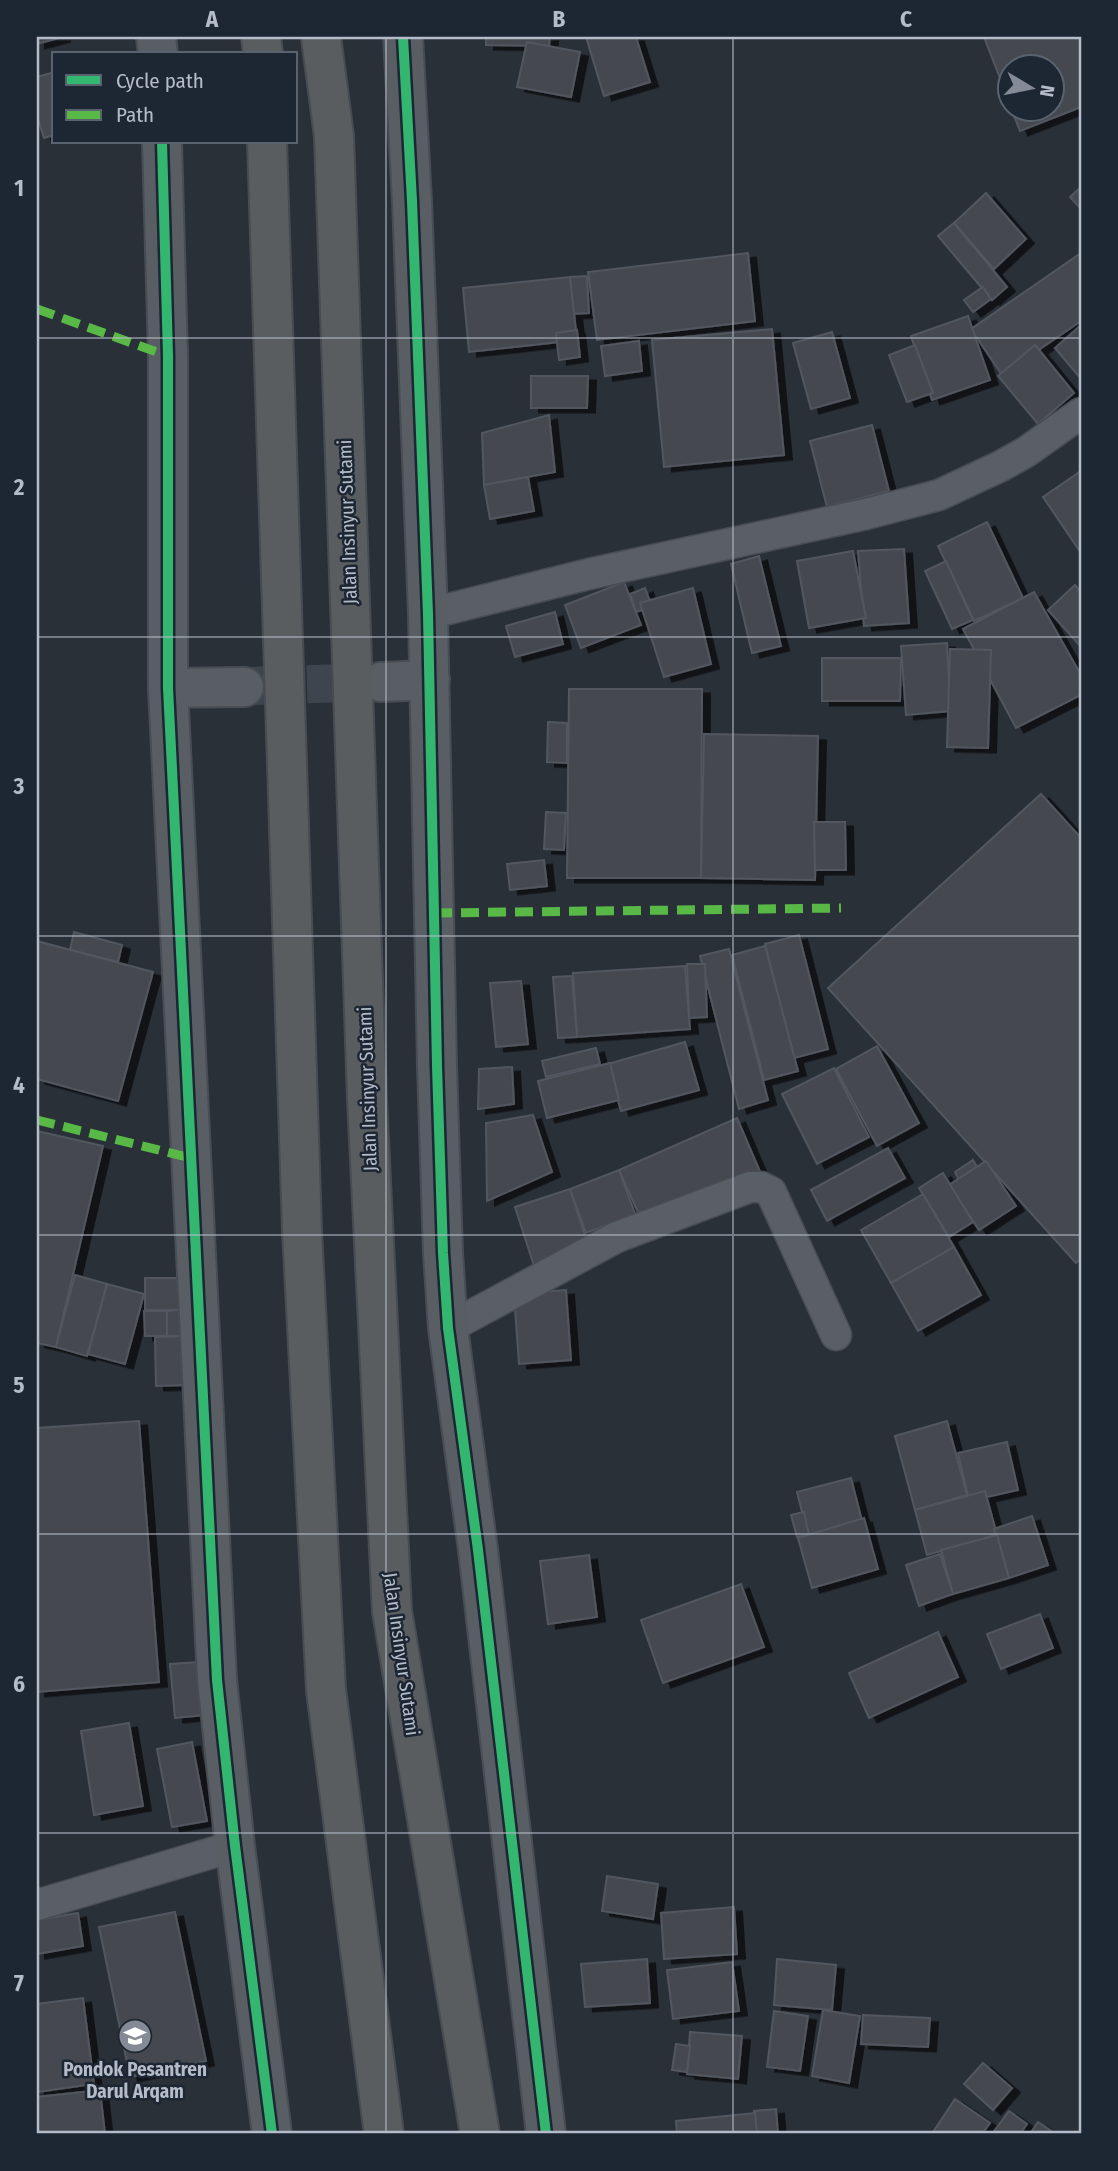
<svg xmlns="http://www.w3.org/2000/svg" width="1118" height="2171" font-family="'Fira Sans Condensed',sans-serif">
<defs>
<filter id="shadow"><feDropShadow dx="8" dy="4.5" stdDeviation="0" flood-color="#0009"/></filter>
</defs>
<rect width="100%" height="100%" fill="#2a3038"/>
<g fill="#444950" stroke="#52575f" stroke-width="2" filter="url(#shadow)">
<polygon points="37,37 63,37 37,44"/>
<polygon points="486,37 550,37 549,46 486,45"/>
<polygon points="586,37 636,37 650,82 604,96"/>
<polygon points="984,37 1081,37 1081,107 1020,131 1011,108 1052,108 1052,66 1010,66 1010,104"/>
<polygon points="527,42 580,52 571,97 517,87"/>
<polygon points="54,72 54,135 44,138 37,116 37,77"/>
<polygon points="1081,187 1081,209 1070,197"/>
<polygon points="986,193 1026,239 994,269 954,223"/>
<polygon points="954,223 1007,287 992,300 938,236"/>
<polygon points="748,253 755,321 597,340 588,272"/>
<polygon points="1081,253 1081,321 1002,375 971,329"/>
<polygon points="587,276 589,313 572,314 570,277"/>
<polygon points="570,277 577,340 469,352 463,288"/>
<polygon points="983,287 991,299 973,312 964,300"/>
<polygon points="968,316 990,380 932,400 911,336"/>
<polygon points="1081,325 1081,379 1055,348"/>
<polygon points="772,329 784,455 664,467 652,340"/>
<polygon points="577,330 580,357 559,360 556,333"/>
<polygon points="832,332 850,398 811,409 793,343"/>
<polygon points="639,341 642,371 605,376 601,346"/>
<polygon points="915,345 933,393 907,402 889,355"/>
<polygon points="1035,345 1074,393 1038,424 998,376"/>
<polygon points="531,376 588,376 587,408 531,408"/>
<polygon points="549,415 555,472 484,485 482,433"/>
<polygon points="872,425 889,491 827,507 810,441"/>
<polygon points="1081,471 1081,553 1043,497"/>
<polygon points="528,477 534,511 490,519 484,485"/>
<polygon points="987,522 1023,598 974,621 938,546"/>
<polygon points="904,549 909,623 864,626 858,551"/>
<polygon points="853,551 866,618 809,628 797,561"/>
<polygon points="759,556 781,646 752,653 731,564"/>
<polygon points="946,561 973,620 952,629 925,571"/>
<polygon points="624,582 641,625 581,648 565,605"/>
<polygon points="1075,585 1081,592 1081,647 1048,610"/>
<polygon points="645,588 652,607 636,612 630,594"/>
<polygon points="693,588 711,664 664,677 640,603"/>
<polygon points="1034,592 1081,675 1081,695 1016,728 963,629"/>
<polygon points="555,612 563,644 515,657 506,626"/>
<polygon points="947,643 951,711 906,715 901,646"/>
<polygon points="950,649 991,650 988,748 947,747"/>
<polygon points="822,658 901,658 900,701 822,701"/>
<polygon points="569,689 702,689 701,878 567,878"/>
<polygon points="548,722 567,723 567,763 547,762"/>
<polygon points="704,734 818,736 815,880 701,878"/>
<polygon points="1041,794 1081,838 1081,1258 1076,1263 828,988"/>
<polygon points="546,812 566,813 564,850 544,849"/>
<polygon points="814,822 845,822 846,870 815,870"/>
<polygon points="544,860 547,886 510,890 507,864"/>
<polygon points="74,932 122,945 118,962 70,950"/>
<polygon points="799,935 828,1049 794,1058 765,944"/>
<polygon points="37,941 153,972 118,1101 37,1079"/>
<polygon points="765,946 798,1071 764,1080 732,955"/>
<polygon points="729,949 768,1100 739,1109 700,956"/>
<polygon points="687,964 705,964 707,1017 689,1018"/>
<polygon points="685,966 690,1029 577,1037 573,973"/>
<polygon points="572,976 577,1037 558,1038 553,977"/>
<polygon points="521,981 528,1044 496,1047 490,983"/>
<polygon points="685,1042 699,1090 621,1111 608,1064"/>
<polygon points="877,1046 919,1123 877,1146 836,1069"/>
<polygon points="596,1048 600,1064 546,1077 542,1061"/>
<polygon points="610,1063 619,1100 547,1118 538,1081"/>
<polygon points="512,1067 514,1104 478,1109 479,1069"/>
<polygon points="834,1068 869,1137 817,1164 782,1094"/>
<polygon points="533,1115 552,1172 487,1201 486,1123"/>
<polygon points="737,1118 761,1174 644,1226 619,1170"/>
<polygon points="37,1131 103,1146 56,1347 37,1343"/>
<polygon points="888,1148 905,1178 827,1221 811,1190"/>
<polygon points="973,1160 977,1167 959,1180 955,1172"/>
<polygon points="986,1161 1016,1206 979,1230 949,1185"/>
<polygon points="619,1170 635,1214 586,1233 570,1189"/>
<polygon points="943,1173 973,1222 949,1237 919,1188"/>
<polygon points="570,1189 589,1248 534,1266 515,1207"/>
<polygon points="923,1194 954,1247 891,1283 861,1230"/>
<polygon points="954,1247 981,1295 918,1331 891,1283"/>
<polygon points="75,1275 107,1284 87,1356 56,1347"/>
<polygon points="145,1278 181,1278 180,1310 145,1310"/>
<polygon points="107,1284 144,1294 125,1364 88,1354"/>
<polygon points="566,1290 571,1360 519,1364 514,1294"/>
<polygon points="180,1310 181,1336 167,1336 167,1311"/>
<polygon points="144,1311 167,1311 167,1336 145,1336"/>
<polygon points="187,1336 189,1385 156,1386 155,1337"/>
<polygon points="139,1421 159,1682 37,1692 37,1428"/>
<polygon points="947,1421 967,1495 915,1510 895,1436"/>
<polygon points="1007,1442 1018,1490 969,1501 958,1453"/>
<polygon points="851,1478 862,1521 808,1536 797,1492"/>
<polygon points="985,1491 997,1535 927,1555 915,1510"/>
<polygon points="804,1512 809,1535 797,1537 791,1515"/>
<polygon points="1032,1516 1048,1565 1009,1578 994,1529"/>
<polygon points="864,1518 878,1569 812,1588 798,1538"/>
<polygon points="997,1535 1009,1578 953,1594 941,1550"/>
<polygon points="940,1554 953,1594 919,1606 906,1565"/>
<polygon points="589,1555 597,1617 548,1624 540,1561"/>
<polygon points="741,1584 764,1647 663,1683 641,1620"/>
<polygon points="1040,1614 1053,1648 1001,1669 987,1634"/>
<polygon points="938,1632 958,1677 869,1718 849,1673"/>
<polygon points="199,1662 205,1715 175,1718 170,1664"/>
<polygon points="129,1723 143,1806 94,1815 81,1731"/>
<polygon points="192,1742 207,1821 172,1827 157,1749"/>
<polygon points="607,1876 658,1884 653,1919 602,1911"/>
<polygon points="734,1907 737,1954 664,1959 661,1913"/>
<polygon points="175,1912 206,2061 130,2077 99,1927"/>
<polygon points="78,1913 83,1946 37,1954 37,1920"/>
<polygon points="647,1959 650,2003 585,2007 581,1964"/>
<polygon points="777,1959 836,1965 832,2010 774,2005"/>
<polygon points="732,1962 739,2011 673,2019 667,1970"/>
<polygon points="83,1998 94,2084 37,2092 37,2004"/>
<polygon points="823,2010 860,2016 849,2083 812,2076"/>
<polygon points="774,2011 808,2016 800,2071 767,2067"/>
<polygon points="863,2015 930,2018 928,2047 861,2044"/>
<polygon points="690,2032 742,2036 738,2079 687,2074"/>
<polygon points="676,2044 690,2046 687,2072 672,2070"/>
<polygon points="983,2063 1012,2088 993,2110 964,2084"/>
<polygon points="100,2090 105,2134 37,2134 37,2097"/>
<polygon points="955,2099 990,2123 982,2134 937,2134 933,2132"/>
<polygon points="776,2109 778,2134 756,2134 754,2111"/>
<polygon points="1009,2111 1027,2124 1020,2134 992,2134"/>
<polygon points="755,2113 757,2134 677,2134 676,2121"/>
<polygon points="1038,2122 1056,2134 1030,2134"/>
</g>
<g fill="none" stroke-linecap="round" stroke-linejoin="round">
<polyline stroke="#3f454e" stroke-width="38" stroke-dasharray="38 19" stroke-linecap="butt" points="250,686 381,682"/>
<defs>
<g id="street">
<polyline points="428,614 589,574 866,514 939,495 1001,466 1026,452 1081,413"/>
<polyline points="448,1328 617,1237 750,1187 761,1187 771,1192 836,1335"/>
<polyline points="37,1905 235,1846"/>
</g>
<g id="secondary">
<polyline points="156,37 158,54"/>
<polyline points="403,37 412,201 428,614 437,1066 443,1253 448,1328 478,1550 546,2134"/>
<polyline points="162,142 168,356 168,688 217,1680 235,1846 272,2134"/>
<polyline points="381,682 430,680"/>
<polyline points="168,688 244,687"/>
</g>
<g id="highway">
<polyline points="261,37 263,54"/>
<polyline points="321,37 334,136 367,1099 392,1611 480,2134"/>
<polyline points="267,142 302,1231 326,1690 384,2134"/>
</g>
</defs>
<use href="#street" stroke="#484c53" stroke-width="33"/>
<use href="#secondary" stroke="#484c53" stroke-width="42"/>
<use href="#highway" stroke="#474c53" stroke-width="42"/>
<use href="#street" stroke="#5a5e66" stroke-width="30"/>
<use href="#secondary" stroke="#595d64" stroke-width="38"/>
<use href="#highway" stroke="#5a5d60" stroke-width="38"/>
<g stroke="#58b947" stroke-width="9" stroke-dasharray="18 9" stroke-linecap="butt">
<polyline points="37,309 168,356"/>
<polyline points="434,913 841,908"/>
<polyline points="37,1120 191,1158"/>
</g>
<defs>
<g id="cycleway">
<polyline points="403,37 412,201 428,614 437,1066 443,1253 448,1328 478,1550 546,2134"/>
<polyline points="162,142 168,356 168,688 217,1680 235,1846 272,2134"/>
</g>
</defs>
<use href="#cycleway" stroke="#1d2633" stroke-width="15"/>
<use href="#cycleway" stroke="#33b770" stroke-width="10"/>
</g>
<path fill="none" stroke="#b4bcc9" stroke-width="2" stroke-opacity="0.55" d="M386,37V2134M733,37V2134M37,338H1081M37,637H1081M37,936H1081M37,1235H1081M37,1534H1081M37,1833H1081"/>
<defs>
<symbol id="school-disc" viewBox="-11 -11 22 22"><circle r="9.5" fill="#848b96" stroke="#1d2633"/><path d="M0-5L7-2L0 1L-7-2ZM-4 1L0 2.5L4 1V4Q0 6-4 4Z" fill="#fff"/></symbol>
</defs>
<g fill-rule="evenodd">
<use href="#school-disc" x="116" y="2017" width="38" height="38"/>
</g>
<g text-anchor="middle" stroke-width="5" stroke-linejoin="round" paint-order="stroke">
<g font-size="19" fill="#b4bcc9" stroke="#1d2633">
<text transform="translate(347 522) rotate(-92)" y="7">Jalan Insinyur Sutami</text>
<text transform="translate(367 1089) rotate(-92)" y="7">Jalan Insinyur Sutami</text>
<text transform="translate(402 1654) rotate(82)" y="7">Jalan Insinyur Sutami</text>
</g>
<g font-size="19" font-weight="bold" fill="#b4bcc9" stroke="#1d2633">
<text x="135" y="2076">Pondok Pesantren<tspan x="135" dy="22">Darul Arqam</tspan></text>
</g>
</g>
<rect width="1118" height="2171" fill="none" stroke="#1d2633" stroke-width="77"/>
<rect x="52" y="52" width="245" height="91" fill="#1d2633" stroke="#59626f" stroke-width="2"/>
<rect x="66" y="75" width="35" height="10" fill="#33b770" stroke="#59626f" stroke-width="2"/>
<text x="116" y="88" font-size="21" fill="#b4bcc9">Cycle path</text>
<rect x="66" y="110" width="35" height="10" fill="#58b947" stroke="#59626f" stroke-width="2"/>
<text x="116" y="122" font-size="21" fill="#b4bcc9">Path</text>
<g transform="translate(1031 88) rotate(100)"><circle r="33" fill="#1d2633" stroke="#59626f" stroke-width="2"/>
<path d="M0-5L12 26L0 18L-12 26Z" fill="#848b96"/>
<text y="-10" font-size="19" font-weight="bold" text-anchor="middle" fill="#b4bcc9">N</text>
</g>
<rect x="38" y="38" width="1042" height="2094" fill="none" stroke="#b4bcc9" stroke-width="2.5"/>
<g font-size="23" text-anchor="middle" font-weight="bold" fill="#b4bcc9">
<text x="212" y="27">A</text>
<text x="559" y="27">B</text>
<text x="906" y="27">C</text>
<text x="19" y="196">1</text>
<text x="19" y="495">2</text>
<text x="19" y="794">3</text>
<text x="19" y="1093">4</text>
<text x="19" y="1393">5</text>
<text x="19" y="1692">6</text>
<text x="19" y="1991">7</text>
</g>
</svg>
